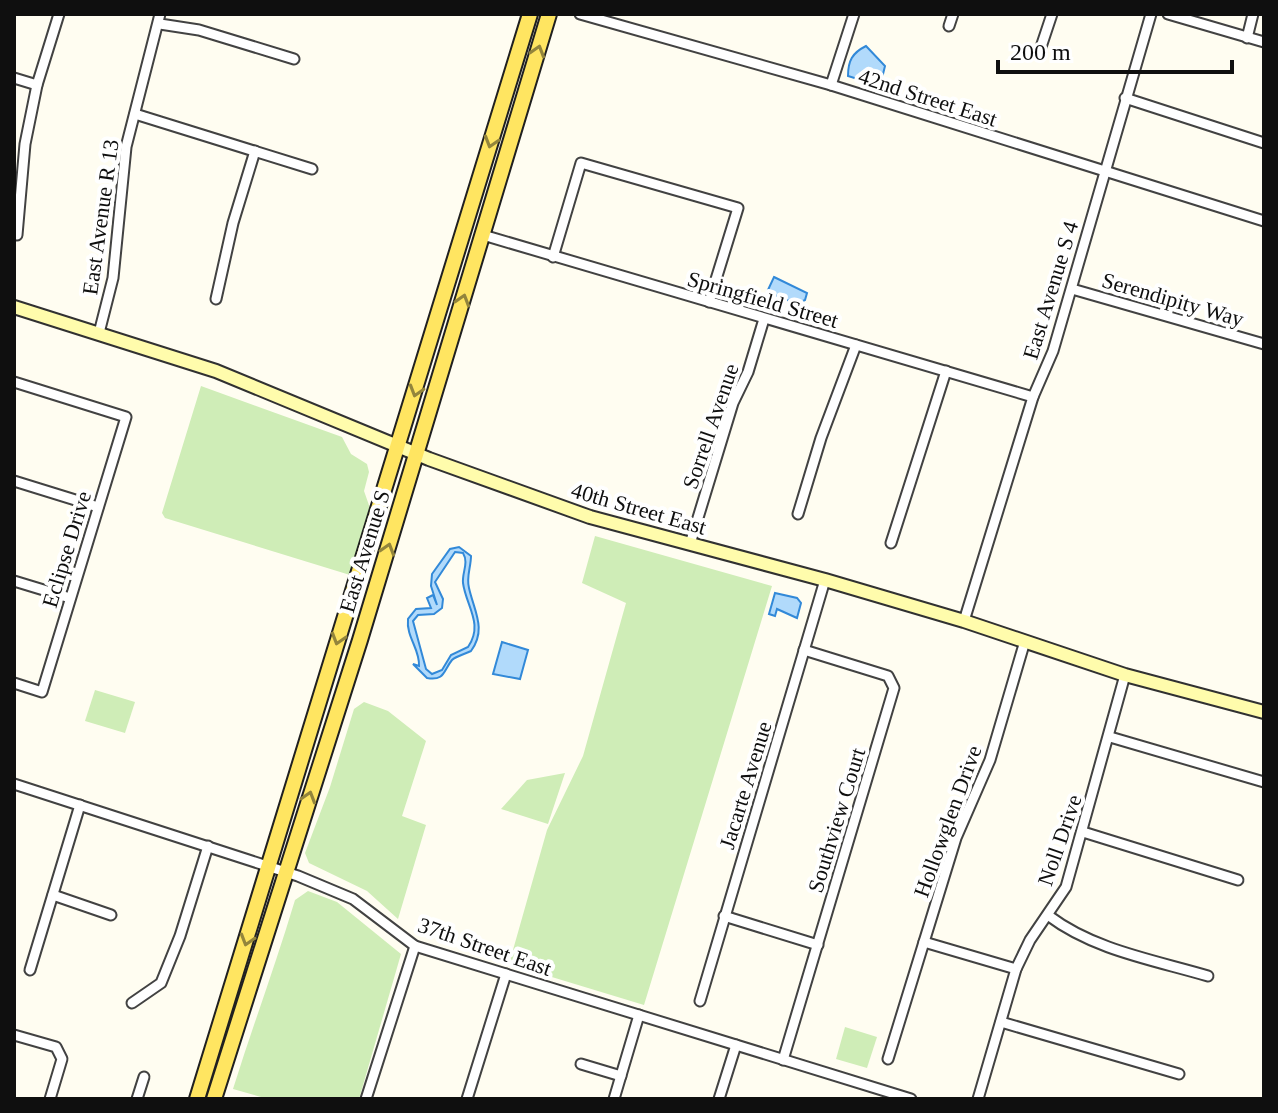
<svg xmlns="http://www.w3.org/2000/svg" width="1278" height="1113" font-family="'Times New Roman',serif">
<rect width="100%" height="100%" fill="#fffdf1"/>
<g fill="#cfedb7">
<polygon points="201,386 342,437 351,454 367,464 369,472 364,491 370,508 350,575 165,518 162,513"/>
<polygon points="595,536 772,586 644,1005 509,964 547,830 583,756 626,603 582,583"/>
<polygon points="95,690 135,702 125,733 85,721"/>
<polygon points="364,702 388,711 426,741 402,816 426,825 398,919 367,891 309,863 305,853 330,787 354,709"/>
<polygon points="565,773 548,824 501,809 527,780"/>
<path d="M308,891L337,902L401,954L359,1099H268L233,1089C253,1025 276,964 295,900Z"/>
<polygon points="845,1027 877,1037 867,1068 836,1059"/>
</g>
<g fill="#b1dafb" stroke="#3289d8" stroke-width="2" fill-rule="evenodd">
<path d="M866,46L885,66L880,86L848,76C848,61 852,53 866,46Z"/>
<polygon points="774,277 807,293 805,300 797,304 767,292"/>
<path d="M459,547L471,556C471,567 466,577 469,588C474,611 487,629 471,651C465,654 456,656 452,660C443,671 445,681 427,678L413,664L419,666C420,649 406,637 408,619L416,609L431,608L427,598L433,595L437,605L431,586L432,574L450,549ZM455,552L463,553C469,563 462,572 463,583C466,606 484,624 468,647L451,655L442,670L432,674L426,669L413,621L418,615L434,614L442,608L443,599L435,582Z"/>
<polygon points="775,593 797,598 801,603 797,618 777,609 775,616 769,614"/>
<polygon points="502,642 528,650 520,679 493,674"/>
</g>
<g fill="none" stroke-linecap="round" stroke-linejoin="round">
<defs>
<g id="minor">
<polyline points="580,14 831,85 1264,221"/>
<polyline points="1168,14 1264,42"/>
<polyline points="160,24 199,30 294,59"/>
<polyline points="949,26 953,14"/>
<polyline points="1247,38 1253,14"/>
<polyline points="1039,53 1052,14"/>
<polyline points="14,78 37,85"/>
<polyline points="831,85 854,14"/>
<polyline points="1125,98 1264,143"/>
<polyline points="135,114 312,169"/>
<polyline points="17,235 25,144 37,85 59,14"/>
<polyline points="483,235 1033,397"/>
<polyline points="553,257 581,163 738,208 709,302"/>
<polyline points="1072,289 1264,344"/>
<polyline points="216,299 233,223 255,151"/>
<polyline points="99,333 113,278 126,147 160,14"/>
<polyline points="14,382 126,417 42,692 14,683"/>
<polyline points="14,481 98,507"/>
<polyline points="798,514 821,438 856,345"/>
<polyline points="891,543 946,371"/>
<polyline points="690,544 733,403 748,372 764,319"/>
<polyline points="14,581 70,598"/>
<polyline points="964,621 1033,397 1053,351 1151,14"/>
<polyline points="1110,737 1264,782"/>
<polyline points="14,784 298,876 353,899 415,946 911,1099"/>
<polyline points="1083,832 1238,880"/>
<polyline points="53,895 111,915"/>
<polyline points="724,916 818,945"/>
<path d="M1049,916C1094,950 1154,960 1208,976"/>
<polyline points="924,942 1016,969"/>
<polyline points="30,970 80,805"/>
<polyline points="700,1001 825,580"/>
<polyline points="132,1003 161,983 180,936 208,846"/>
<polyline points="1001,1022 1179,1074"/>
<polyline points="14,1035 56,1047 62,1059 50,1099"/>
<polyline points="888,1059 956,838 990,760 1025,641"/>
<polyline points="783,1060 894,688 888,676 804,650"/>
<polyline points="581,1064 621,1076"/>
<polyline points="137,1099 144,1077"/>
<polyline points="366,1099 415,946"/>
<polyline points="467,1099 506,974"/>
<polyline points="614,1099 639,1015"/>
<polyline points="719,1099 736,1045"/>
<polyline points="978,1099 1016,969 1030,940 1066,887 1125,675"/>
</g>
<polyline id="secondary" points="14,307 216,371 429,459 590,517 825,580 964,621 1125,675 1264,712"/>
<g id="primary">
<polyline points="197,1099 530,14"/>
<polyline points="214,1099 360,640 549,14"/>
</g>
</defs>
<use href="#minor" stroke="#424242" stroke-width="13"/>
<use href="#secondary" stroke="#313131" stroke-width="16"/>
<use href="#primary" stroke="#202020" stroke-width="18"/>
<use href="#minor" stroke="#fff" stroke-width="9"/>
<use href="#secondary" stroke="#fffcac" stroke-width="12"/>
<use href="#primary" stroke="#ffe561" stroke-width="14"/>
</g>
<defs><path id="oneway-chevron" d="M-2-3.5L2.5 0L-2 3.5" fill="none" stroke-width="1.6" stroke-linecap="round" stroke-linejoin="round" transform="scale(2)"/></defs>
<g stroke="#93853c">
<use href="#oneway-chevron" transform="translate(538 51) rotate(-73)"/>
<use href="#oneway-chevron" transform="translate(491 142) rotate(107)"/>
<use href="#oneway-chevron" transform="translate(463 300) rotate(-73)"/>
<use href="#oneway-chevron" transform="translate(416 391) rotate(107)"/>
<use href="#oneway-chevron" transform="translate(388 549) rotate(-73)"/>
<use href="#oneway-chevron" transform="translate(338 639) rotate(107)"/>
<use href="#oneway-chevron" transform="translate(309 797) rotate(-73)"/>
<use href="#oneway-chevron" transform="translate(247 940) rotate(107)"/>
</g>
<g text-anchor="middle" stroke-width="8" stroke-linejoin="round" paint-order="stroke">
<g font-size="22" fill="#0f0f0f" stroke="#fff">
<text transform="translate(928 97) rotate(18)" y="8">42nd Street East</text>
<text transform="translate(100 217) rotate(-82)" y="8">East Avenue R 13</text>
<text transform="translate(1050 290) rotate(-73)" y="8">East Avenue S 4</text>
<text transform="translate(763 299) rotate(16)" y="8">Springfield Street</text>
<text transform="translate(1173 299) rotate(16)" y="8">Serendipity Way</text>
<text transform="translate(710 426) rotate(-71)" y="8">Sorrell Avenue</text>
<text transform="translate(639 508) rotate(16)" y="8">40th Street East</text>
<text transform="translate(66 549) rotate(-73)" y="8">Eclipse Drive</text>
<text transform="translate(364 551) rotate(-73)" y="8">East Avenue S</text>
<text transform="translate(745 785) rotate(-73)" y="8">Jacarte Avenue</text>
<text transform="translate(836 820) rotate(-73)" y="8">Southview Court</text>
<text transform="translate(947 821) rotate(-70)" y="8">Hollowglen Drive</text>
<text transform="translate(1059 840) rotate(-71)" y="8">Noll Drive</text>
<text transform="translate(485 946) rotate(19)" y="8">37th Street East</text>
</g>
</g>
<rect width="1278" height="1113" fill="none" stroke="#0f0f0f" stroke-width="32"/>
<path d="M998 60v12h234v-12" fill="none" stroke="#0f0f0f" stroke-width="4"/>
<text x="1010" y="60" font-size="24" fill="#0f0f0f" stroke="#ffffff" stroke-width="6" paint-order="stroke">200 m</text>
</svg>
